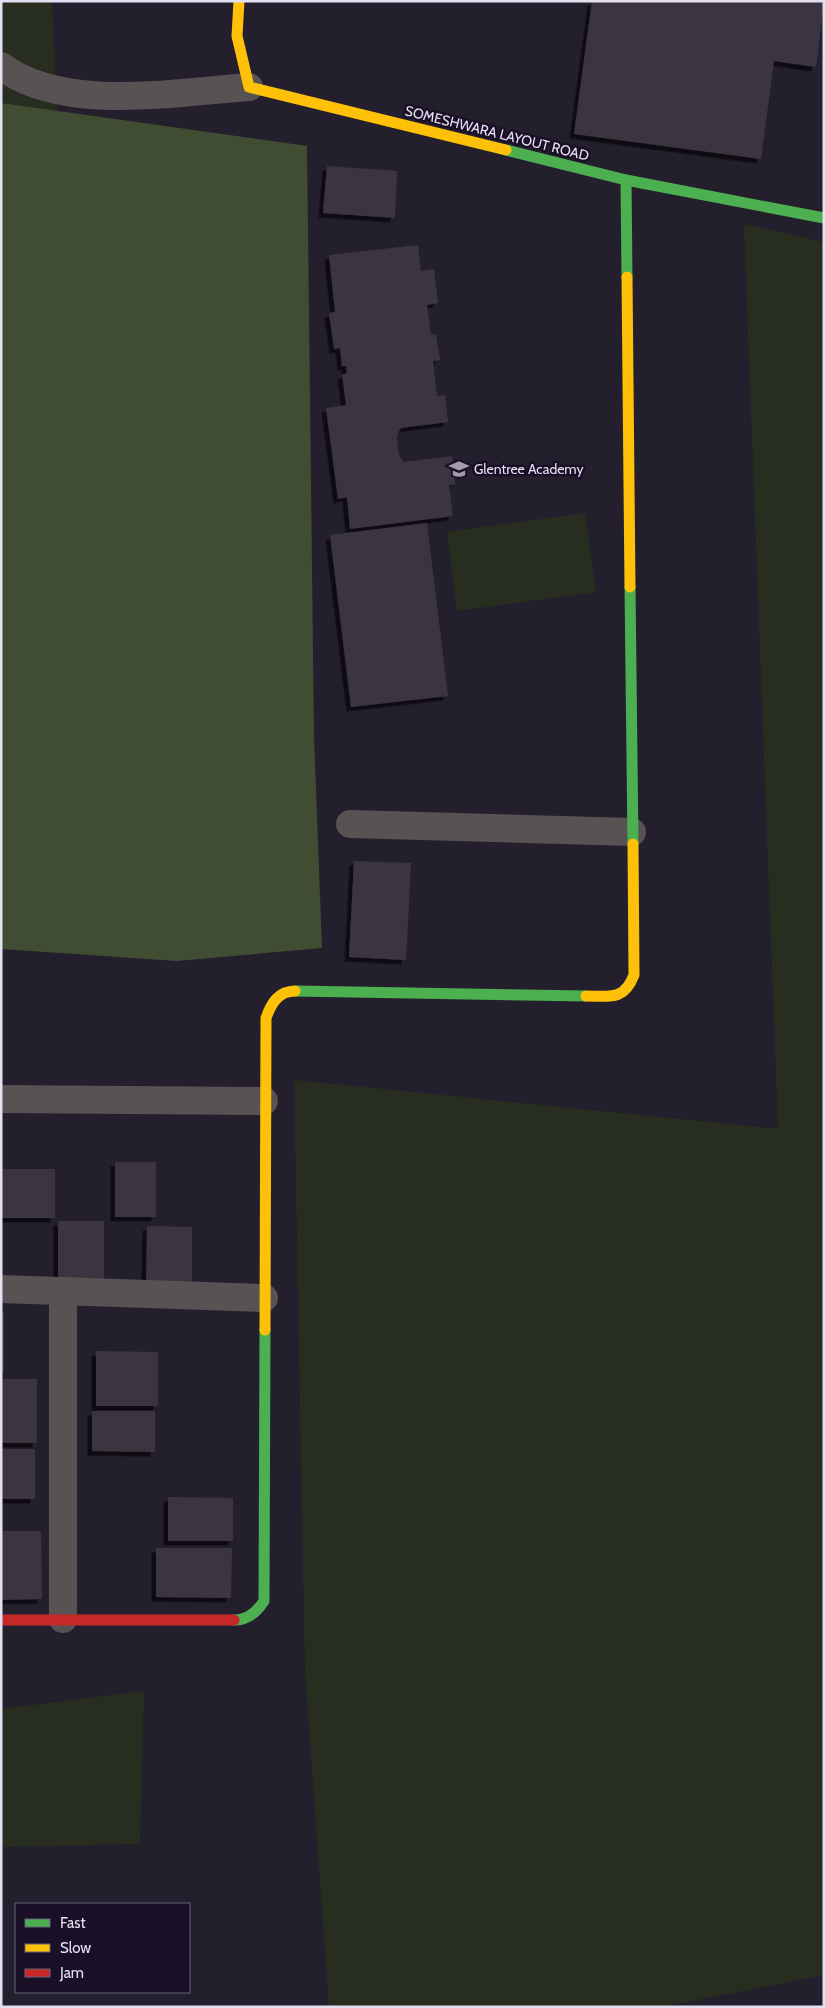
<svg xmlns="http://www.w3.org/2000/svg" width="825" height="2008" font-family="Cabin,sans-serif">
<defs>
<filter id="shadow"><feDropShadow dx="-4.5" dy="4.5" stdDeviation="0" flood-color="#0009"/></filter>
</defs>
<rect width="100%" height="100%" fill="#241f2c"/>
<g fill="#272e20">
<polygon points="1,1 52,1 57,111 1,103"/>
<polygon points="744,224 824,242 824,1975 661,2007 329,2007 305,1672 294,1080 778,1129"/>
<polygon points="585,513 596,592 457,611 447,532"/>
<polygon points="144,1691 140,1844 1,1847 1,1709"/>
</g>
<polygon fill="#414d33" points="1,103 307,146 314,736 322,948 177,961 1,949"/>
<g fill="#3b3642" filter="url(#shadow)">
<polygon points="592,1 824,1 816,67 774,61 761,159 574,134"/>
<polygon points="327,166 397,171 395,218 323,213"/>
<polygon points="418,245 421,271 434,269 438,303 427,305 431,335 436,334 440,360 433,361 437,396 445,395 448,422 401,428 397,435 397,442 399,455 404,462 452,456 455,484 449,485 453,516 350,529 347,497 338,499 326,408 346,405 342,375 347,373 346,366 342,366 340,348 334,349 329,313 335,312 329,255"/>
<polygon points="427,523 448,696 351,707 330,535"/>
<polygon points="354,861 411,863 406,960 349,957"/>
<rect x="115" y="1162" width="41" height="55"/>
<rect x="1" y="1169" width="54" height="49"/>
<rect x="58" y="1221" width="46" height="60"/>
<polygon points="147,1226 192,1227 192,1285 146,1285"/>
<rect x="1" y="1311" width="3" height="62"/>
<polygon points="96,1351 158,1352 158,1406 96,1406"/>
<rect x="1" y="1379" width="36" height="64"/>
<polygon points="92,1411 155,1411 155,1452 92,1451"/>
<rect x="1" y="1449" width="34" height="50"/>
<polygon points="168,1497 233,1498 233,1541 168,1541"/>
<polygon points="1,1531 41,1531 42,1599 1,1600"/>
<polygon points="156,1548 232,1548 231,1598 156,1597"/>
</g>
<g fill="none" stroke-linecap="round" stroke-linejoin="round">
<g stroke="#585255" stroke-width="28">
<path d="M1,66C63,113 176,92 249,87"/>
<polyline points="350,824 632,832"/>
<polyline points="1,1099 264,1101"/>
<polyline points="1,1289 264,1298"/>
<polyline points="63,1619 63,1291"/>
</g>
<g stroke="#4caf50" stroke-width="11">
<polyline points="506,150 626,180 824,218"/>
<polyline points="626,180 627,277"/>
<polyline points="630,587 633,844"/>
<polyline points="295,991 586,996"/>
<path d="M234,1620C248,1620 257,1612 264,1601L265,1330"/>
</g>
<g stroke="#ffc107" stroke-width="11">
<polyline points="239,1 237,36 249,87 506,150"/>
<polyline points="627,277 630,587"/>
<path d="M586,996C610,996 624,1001 634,975L633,844"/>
<path d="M265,1330L266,1018C271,1004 278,991 295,991"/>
</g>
<polyline stroke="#c62828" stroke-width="11" points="1,1620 234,1620"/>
</g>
<defs>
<symbol id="school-bare" viewBox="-9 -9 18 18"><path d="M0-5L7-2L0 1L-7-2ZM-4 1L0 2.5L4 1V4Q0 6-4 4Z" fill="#a19cac" stroke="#191028" stroke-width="2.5" paint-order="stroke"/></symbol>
</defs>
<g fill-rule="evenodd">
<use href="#school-bare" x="445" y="455" width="28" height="28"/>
</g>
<g text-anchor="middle" stroke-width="5" stroke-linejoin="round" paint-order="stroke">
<g font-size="14" fill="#e5e0f1" stroke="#191028">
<text transform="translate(497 133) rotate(14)" y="5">SOMESHWARA LAYOUT ROAD</text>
</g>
<g font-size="14" fill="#e5e0f1" stroke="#191028" text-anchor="start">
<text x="474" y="474">Glentree Academy</text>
</g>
</g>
<rect width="825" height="2008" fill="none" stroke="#e5e0f1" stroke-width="5"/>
<rect x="15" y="1903" width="175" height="90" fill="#191028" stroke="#6b6378"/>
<rect x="25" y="1919" width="25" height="8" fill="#4caf50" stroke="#6b6378"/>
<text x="60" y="1928" font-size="15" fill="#e5e0f1">Fast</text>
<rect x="25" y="1944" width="25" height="8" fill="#ffc107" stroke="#6b6378"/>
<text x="60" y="1953" font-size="15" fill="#e5e0f1">Slow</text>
<rect x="25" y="1969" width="25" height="8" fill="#c62828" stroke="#6b6378"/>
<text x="60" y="1978" font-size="15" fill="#e5e0f1">Jam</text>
</svg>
